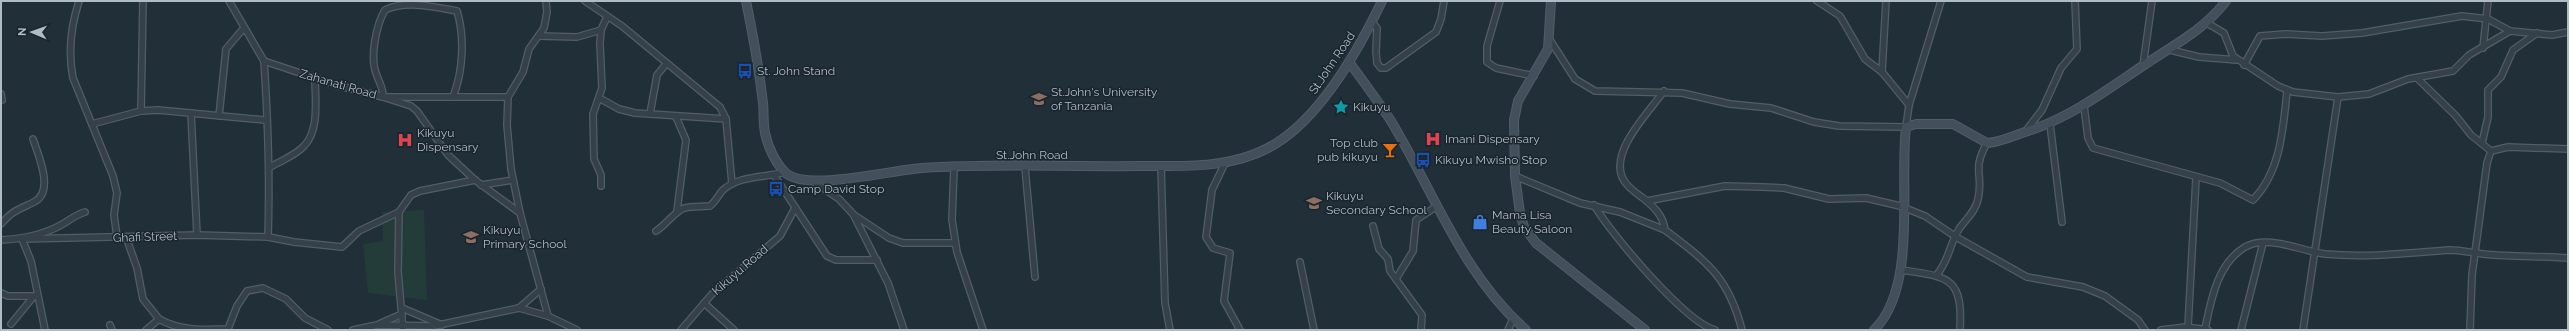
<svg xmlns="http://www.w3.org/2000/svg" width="2569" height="331" font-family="Raleway,sans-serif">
<rect width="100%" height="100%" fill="#212f38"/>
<polygon fill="#243c39" points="424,210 427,300 368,293 363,244 383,241 382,212"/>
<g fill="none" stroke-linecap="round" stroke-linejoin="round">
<defs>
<g id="street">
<path d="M79,1C71,26 68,53 73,78L113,176L117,193L114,215L117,237"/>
<polyline points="229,1 264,61 336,85 383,97 508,97"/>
<polyline points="546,1 547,12 544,28 529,49 523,72 508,97 507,125 511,169 520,213 548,316"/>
<polyline points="585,1 622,26 720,107 726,119 732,184"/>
<polyline points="1500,1 1487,46 1487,62 1496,68 1534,76"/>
<polyline points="1817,1 1840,16 1865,59 1882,72 1909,105"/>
<polyline points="1372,22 1377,28 1376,52 1377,63 1381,68 1386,68 1436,32 1441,19 1444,1"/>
<polyline points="2207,23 2224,33 2233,56 2278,86 2293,92 2338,97 2369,94 2408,79 2453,71 2469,55 2510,31 2552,35 2568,32"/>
<polyline points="539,36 577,37 601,30"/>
<polyline points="1550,40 1575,79 1595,91 1682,93 1730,104 1771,108 1814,122 1839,126 1906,127 1909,105 1941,1"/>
<polyline points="2483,48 2488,1"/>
<polyline points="2170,50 2199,57 2237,60"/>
<path d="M264,61C268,120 270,178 268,237"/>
<polyline points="2244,65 2260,36 2285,34 2322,36 2362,33 2462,16 2488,19 2510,31"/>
<polyline points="2143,66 2152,1"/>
<polyline points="1882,72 1886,1"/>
<polyline points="2417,78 2456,116 2471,135 2491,151"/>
<path d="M1664,91C1648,113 1609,152 1623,179C1627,187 1636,193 1643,198C1654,207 1663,215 1665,230C1707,262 1728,276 1742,330"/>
<polyline points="1,94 2,100"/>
<path d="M453,97C463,72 465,37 457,11C435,7 406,0 385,10C376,25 370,57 376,73C379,83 383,86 383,97L411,106L417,111L448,155L475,180L520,213"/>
<polyline points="599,98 619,109 635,113 726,119"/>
<path d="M2084,106L2088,138L2093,148L2220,183L2253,200C2281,171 2283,129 2287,91"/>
<polyline points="141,111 143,1"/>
<polyline points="191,113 197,235"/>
<polyline points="650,114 657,75 667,63"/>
<polyline points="219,116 226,49 243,29"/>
<polyline points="676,117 686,140 677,211"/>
<polyline points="92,124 141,111 158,110 265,120"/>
<polyline points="2050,124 2062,222"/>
<polyline points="2025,132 2042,110 2061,68 2077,49 2075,1"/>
<polyline points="2482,143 2488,117 2488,90 2501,77 2513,50 2537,33"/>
<polyline points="1225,163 1212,190 1206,237 1213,248 1230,253 1224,301 1240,330"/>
<polyline points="1161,166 1165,303 1170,330"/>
<path d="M270,167C281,161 296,155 304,146C320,130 315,98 315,77"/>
<polyline points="1025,167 1035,277"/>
<polyline points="954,168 952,220 957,252 983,330"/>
<polyline points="774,175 827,256 836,260 877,260"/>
<polyline points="1515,176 1580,203 1620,212 1665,230"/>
<polyline points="814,182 839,199 853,214 888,283 904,330"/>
<polyline points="481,185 513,180"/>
<polyline points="601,186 601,175 594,159 593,114 602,88 600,44 601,30 607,17"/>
<polyline points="1647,201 1725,186 1762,187 1784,188 1829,199 1866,198 1900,206 1925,216 1956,237 2027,277 2083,287 2105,296 2138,320 2145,330"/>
<path d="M1594,205C1611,234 1685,322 1715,330"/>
<polyline points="399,212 398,272 403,330"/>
<polyline points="854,215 889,238 903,243 955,243"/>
<path d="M1,224C13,210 18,210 34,202C55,192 38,154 33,139"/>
<polyline points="1373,226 1379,249 1388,259 1390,271 1422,315 1421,330"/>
<path d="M656,231C665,226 677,209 685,208C693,206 702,207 710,206C715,202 718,196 722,191C738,175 765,178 785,172"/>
<polyline points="126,237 137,268 143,299 159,319"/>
<polyline points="22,239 197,235 268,237 294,242 342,247 359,231 399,212 411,195 420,191 475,180"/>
<polyline points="22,239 31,261 45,330"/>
<path d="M1,240C21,239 43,235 61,225C70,220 75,215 85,212"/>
<polyline points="1300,262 1314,330"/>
<path d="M1901,270C1948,277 1963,276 1960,330"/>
<path d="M1936,276C1950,259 1949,245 1959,229C1966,219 1976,211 1978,199C1984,174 1971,171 1987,143"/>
<polyline points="1396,279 1413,251 1416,220 1437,206"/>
<polyline points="1,293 8,296 34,296 11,324"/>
<polyline points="704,303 734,330"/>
<polyline points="402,308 442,325"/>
<polyline points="519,308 541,289"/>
<polyline points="379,324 402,314"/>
<polyline points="110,325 112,330"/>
<polyline points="2188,327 2196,178"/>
<path d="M2205,329C2211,300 2217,264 2245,247C2268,234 2301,251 2325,254C2367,258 2408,253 2450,250C2461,250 2472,253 2483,254C2511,257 2540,256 2568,258"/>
<path d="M146,330L159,319C180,331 204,330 228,329L237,306L247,291L263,288L286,299L305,318L328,330"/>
<polyline points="353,330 377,325 434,326 519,308 548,316 577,330"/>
<polyline points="681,330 712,294 780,236 795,208"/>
<polyline points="1508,330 1513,319"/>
<polyline points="2161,330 2186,327 2208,330"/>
<polyline points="2241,330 2263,243"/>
<polyline points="2303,330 2338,97"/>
<polyline points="2470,330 2472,275 2487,163 2491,151 2508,147 2568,149"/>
</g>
<g id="secondary">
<path d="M746,1C753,35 759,69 763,103C764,113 763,123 765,133C768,147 776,165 787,174C810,191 892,170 922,168C994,163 1066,167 1137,166C1181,166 1229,169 1268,148C1318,122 1358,51 1382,1"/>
<polyline points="1551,1 1548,49 1518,101 1514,120 1515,176 1520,213 1524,227 1536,243 1645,330"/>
<path d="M1349,62C1363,81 1378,101 1391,121C1434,192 1462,274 1526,330"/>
<path d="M1874,330C1918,287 1899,185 1906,127L1916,124H1953L1987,143C2001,142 2013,136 2025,132C2070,118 2105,91 2144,65C2174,45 2204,30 2226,1"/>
</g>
</defs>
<use href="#street" stroke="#525e67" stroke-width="8"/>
<use href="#secondary" stroke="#525e67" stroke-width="10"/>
<use href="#street" stroke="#354049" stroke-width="5.5"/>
<use href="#secondary" stroke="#43505c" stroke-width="8"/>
</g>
<defs>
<symbol id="bus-bare" viewBox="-9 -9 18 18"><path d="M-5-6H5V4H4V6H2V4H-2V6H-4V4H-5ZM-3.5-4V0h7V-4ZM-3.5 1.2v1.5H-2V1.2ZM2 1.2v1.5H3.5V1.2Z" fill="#1a4fb4" stroke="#1a252d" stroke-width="2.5" paint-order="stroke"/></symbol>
<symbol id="university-bare" viewBox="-9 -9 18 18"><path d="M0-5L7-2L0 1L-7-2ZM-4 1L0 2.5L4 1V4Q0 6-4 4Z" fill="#8d6e63" stroke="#1a252d" stroke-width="2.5" paint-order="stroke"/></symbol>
<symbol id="sight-bare" viewBox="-9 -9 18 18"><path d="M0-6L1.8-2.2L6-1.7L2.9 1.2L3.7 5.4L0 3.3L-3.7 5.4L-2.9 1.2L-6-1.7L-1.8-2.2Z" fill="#0f9aa8" stroke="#1a252d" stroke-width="2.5" paint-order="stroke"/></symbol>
<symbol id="hospital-bare" viewBox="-9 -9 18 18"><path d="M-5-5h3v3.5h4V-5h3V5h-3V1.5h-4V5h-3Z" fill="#e0444e" stroke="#1a252d" stroke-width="2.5" paint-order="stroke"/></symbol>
<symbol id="bar-bare" viewBox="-9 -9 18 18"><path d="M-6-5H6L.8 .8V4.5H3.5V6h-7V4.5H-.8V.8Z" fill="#e8710a" stroke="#1a252d" stroke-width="2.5" paint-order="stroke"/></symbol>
<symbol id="school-bare" viewBox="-9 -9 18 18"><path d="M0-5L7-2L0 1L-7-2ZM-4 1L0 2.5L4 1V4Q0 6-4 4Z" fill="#8d6e63" stroke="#1a252d" stroke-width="2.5" paint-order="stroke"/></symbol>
<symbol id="shop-bare" viewBox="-9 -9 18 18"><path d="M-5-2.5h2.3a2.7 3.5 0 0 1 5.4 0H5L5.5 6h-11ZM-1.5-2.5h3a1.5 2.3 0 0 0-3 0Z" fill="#3f7fe0" stroke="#1a252d" stroke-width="2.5" paint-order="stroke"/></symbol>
</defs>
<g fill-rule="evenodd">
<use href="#bus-bare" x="734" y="60" width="22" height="22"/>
<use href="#university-bare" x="1028" y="88" width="22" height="22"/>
<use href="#sight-bare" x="1330" y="96" width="22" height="22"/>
<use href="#hospital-bare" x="1422" y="128" width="22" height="22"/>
<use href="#hospital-bare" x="394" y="129" width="22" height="22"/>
<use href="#bar-bare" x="1379" y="139" width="22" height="22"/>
<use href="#bus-bare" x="1412" y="149" width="22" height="22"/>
<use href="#bus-bare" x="765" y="178" width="22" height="22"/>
<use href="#school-bare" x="1303" y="192" width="22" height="22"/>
<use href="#shop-bare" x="1469" y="211" width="22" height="22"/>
<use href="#school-bare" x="460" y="226" width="22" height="22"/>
</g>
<g text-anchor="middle" stroke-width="3" stroke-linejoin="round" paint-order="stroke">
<g font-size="12" fill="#afbbc5" stroke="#1a252d">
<text transform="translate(1332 63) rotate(-56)" y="4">St.John Road</text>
<text transform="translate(338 84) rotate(16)" y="4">Zahanati Road</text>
<text x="1032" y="159">St.John Road</text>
<text transform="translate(145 237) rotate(-2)" y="4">Ghafi Street</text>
<text transform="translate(740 270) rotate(-41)" y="4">Kikuyu Road</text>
</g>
<g font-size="12" fill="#afbbc5" stroke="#1a252d" text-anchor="start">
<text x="757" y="75">St. John Stand</text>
<text x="1051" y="96">St.John's University<tspan x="1051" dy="14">of Tanzania</tspan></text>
<text x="1353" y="111">Kikuyu</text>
<text x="417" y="137">Kikuyu<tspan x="417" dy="14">Dispensary</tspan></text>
<text x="1445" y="143">Imani Dispensary</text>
<text x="1378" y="147" text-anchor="end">Top club<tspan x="1378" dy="14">pub kikuyu</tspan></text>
<text x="1435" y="164">Kikuyu Mwisho Stop</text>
<text x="788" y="193">Camp David Stop</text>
<text x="1326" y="200">Kikuyu<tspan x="1326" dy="14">Secondary School</tspan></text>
<text x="1492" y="219">Mama Lisa<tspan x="1492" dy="14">Beauty Saloon</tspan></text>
<text x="483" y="234">Kikuyu<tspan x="483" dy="14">Primary School</tspan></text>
</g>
</g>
<rect width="2569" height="331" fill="none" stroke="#afbbc5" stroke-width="4"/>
<g transform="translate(32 32) rotate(272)" stroke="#1a252d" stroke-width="3" paint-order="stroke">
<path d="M0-3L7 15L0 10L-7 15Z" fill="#afbbc5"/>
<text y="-6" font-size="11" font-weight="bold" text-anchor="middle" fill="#afbbc5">N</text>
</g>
</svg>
